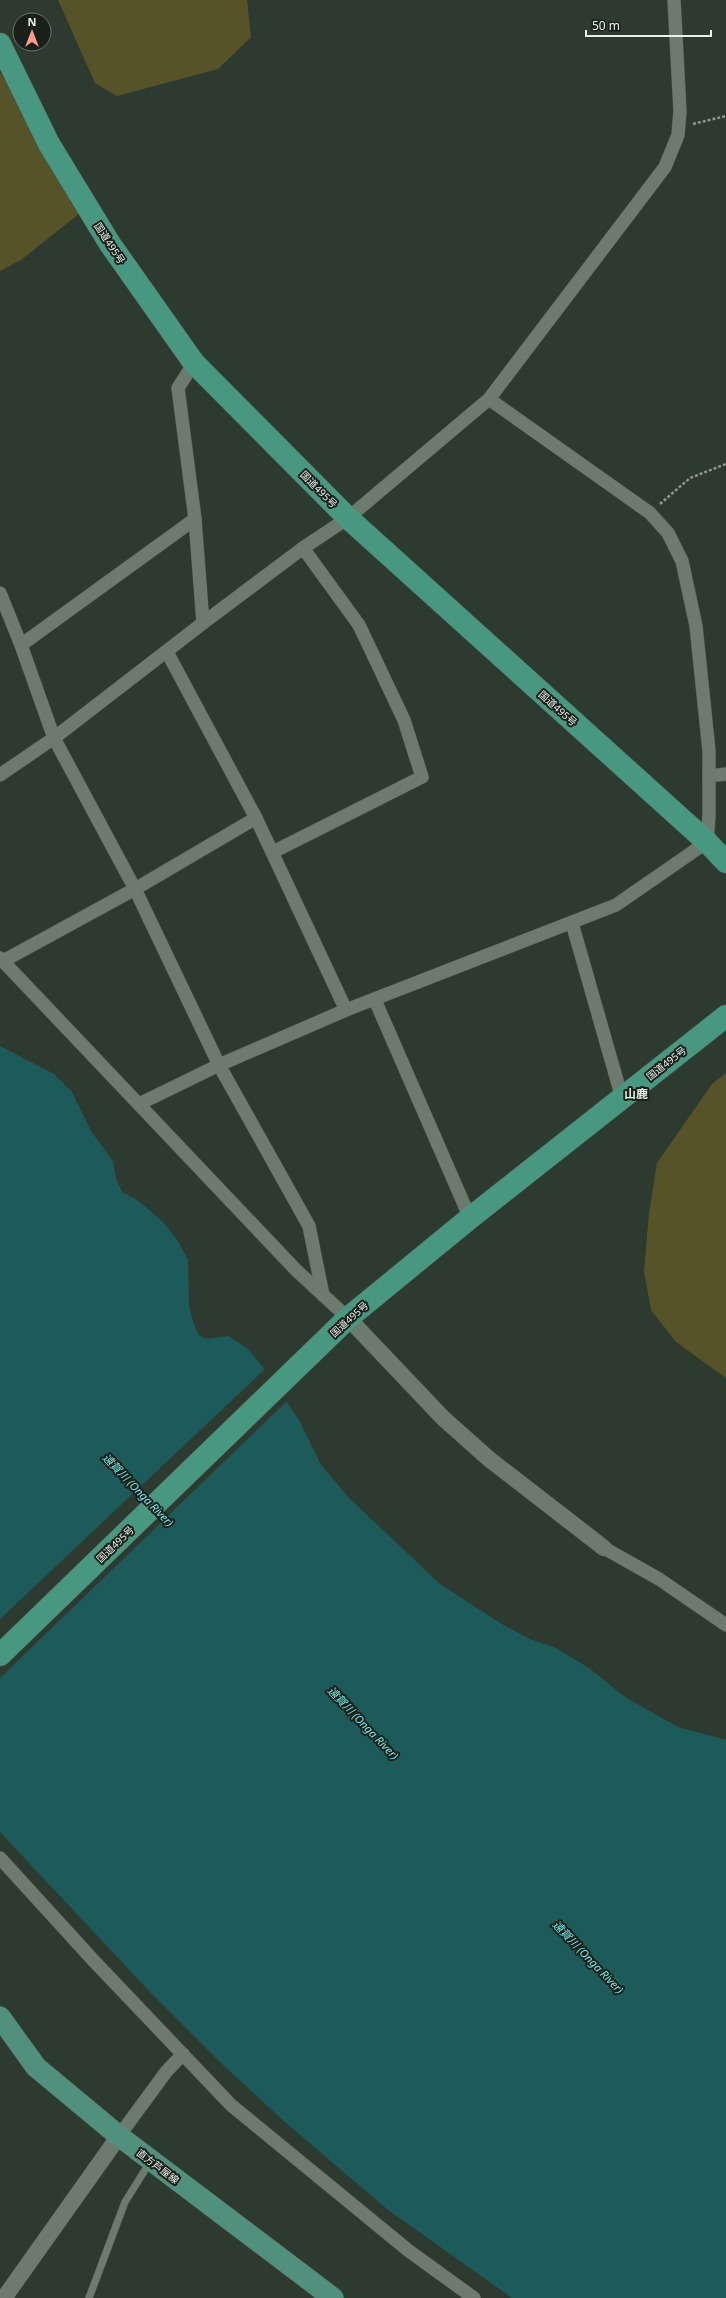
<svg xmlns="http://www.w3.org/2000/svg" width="726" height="2298" font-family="'Noto Sans','Noto Sans JP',sans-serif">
<rect width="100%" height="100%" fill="#2d3a2f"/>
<g fill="#575329">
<polygon points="58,0 247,0 251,37 218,69 117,96 95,83"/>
<polygon points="0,72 80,213 21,260 0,271"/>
<polygon points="726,1073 726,1378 676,1342 651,1310 644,1271 649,1213 657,1163 712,1084"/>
</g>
<polygon fill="#1d5b5b" points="0,1046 54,1074 72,1092 91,1131 113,1161 116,1179 122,1192 139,1201 163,1222 178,1241 188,1260 189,1306 193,1322 198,1334 206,1339 229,1336 248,1349 263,1367 299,1420 321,1465 350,1499 440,1584 505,1626 530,1639 556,1648 589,1668 625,1697 678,1727 726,1740 726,2298 512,2298 387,2209 285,2122 222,2064 150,1992 0,1832"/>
<polygon fill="#2d3a2f" points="266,1368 288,1400 0,1678 0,1619"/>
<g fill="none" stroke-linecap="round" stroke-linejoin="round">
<defs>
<polyline id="service" points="89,2298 125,2202 150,2162"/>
<g id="minor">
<polyline points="0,593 21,645 54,738 135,889 219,1065 309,1226 323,1295"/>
<polyline points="203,623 303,548 348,518 489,399 665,167 678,135 680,111 674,0"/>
<polyline points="21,645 195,519"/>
<polyline points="167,652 256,818 346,1010"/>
<polyline points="0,775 54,738 203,623 195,519 178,388 194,363"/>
<polyline points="709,776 726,774"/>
<polyline points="273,852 422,777 404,720 359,625 303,548"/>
<polyline points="572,923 622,1098"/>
<polyline points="0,958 296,1270 348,1318"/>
<polyline points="3,961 135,889 256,818"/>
<polyline points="375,1000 470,1218"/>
<polyline points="139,1104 219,1065 346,1010 616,905 707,842 709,816 709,751 696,626 682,561 668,533 650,513 489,399"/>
<polyline points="604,1548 659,1579 726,1625"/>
<polyline points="0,1858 93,1960 231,2105 409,2251 474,2298"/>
<polyline points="119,2136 166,2072 183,2054"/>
</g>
<g id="tertiary">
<polyline points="348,1318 443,1418 489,1459 604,1548"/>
<polyline points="4,2298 119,2136"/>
</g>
<polyline id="primary" points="0,2017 36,2067 119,2136 333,2298"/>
<g id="trunk">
<polyline points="0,44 49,144 110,244 194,363 348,518 707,842 726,862"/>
<polyline points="0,1655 348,1318 470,1218 726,1016"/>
</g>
</defs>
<use href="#service" stroke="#4c574e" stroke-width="8"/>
<use href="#minor" stroke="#4c574e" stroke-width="14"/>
<use href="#tertiary" stroke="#4c574e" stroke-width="17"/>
<use href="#primary" stroke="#4c574e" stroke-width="22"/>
<use href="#trunk" stroke="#4c574e" stroke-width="23"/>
<g stroke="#8c978e" stroke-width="2.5" stroke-dasharray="3 2" stroke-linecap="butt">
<polyline points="693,124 726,116"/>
<polyline points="660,504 690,478 726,464"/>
</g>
<use href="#service" stroke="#6c7b6e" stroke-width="7"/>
<use href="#minor" stroke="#6c7b6e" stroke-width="13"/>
<use href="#tertiary" stroke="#6c7b6e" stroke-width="16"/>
<use href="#primary" stroke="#51907c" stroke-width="21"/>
<use href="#trunk" stroke="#489780" stroke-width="22"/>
</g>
<g text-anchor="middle" stroke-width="4" stroke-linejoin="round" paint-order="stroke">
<g font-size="10" fill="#eaf2eb" stroke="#191f1a">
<text transform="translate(110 243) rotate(57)" y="4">国道495号</text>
<text transform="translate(319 489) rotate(45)" y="4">国道495号</text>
<text transform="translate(558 708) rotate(42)" y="4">国道495号</text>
<text transform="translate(666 1063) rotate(-38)" y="4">国道495号</text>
<text transform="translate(349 1319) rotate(-42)" y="4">国道495号</text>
<text transform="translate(115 1544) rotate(-44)" y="4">国道495号</text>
<text transform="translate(158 2166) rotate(37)" y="4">直方芦屋線</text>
</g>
<g font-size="11" font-style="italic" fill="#74ebec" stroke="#191f1a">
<text transform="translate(138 1490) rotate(46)" y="4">遠賀川 (Onga River)</text>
<text transform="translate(363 1723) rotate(46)" y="4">遠賀川 (Onga River)</text>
<text transform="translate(588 1957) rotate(46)" y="4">遠賀川 (Onga River)</text>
</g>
<g font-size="12" font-weight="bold" fill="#eaf2eb" stroke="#191f1a">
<text x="636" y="1098">山鹿</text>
</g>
</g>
<g transform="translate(32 32)"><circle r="19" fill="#191f1a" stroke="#6d736e"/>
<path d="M0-3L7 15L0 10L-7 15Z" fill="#f49d8b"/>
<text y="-6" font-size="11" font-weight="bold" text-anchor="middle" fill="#eaf2eb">N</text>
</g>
<path d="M586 30v6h125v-6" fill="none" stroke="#eaf2eb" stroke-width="2"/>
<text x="592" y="30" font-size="12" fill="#eaf2eb" stroke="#191f1a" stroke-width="3" paint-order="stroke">50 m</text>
</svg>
